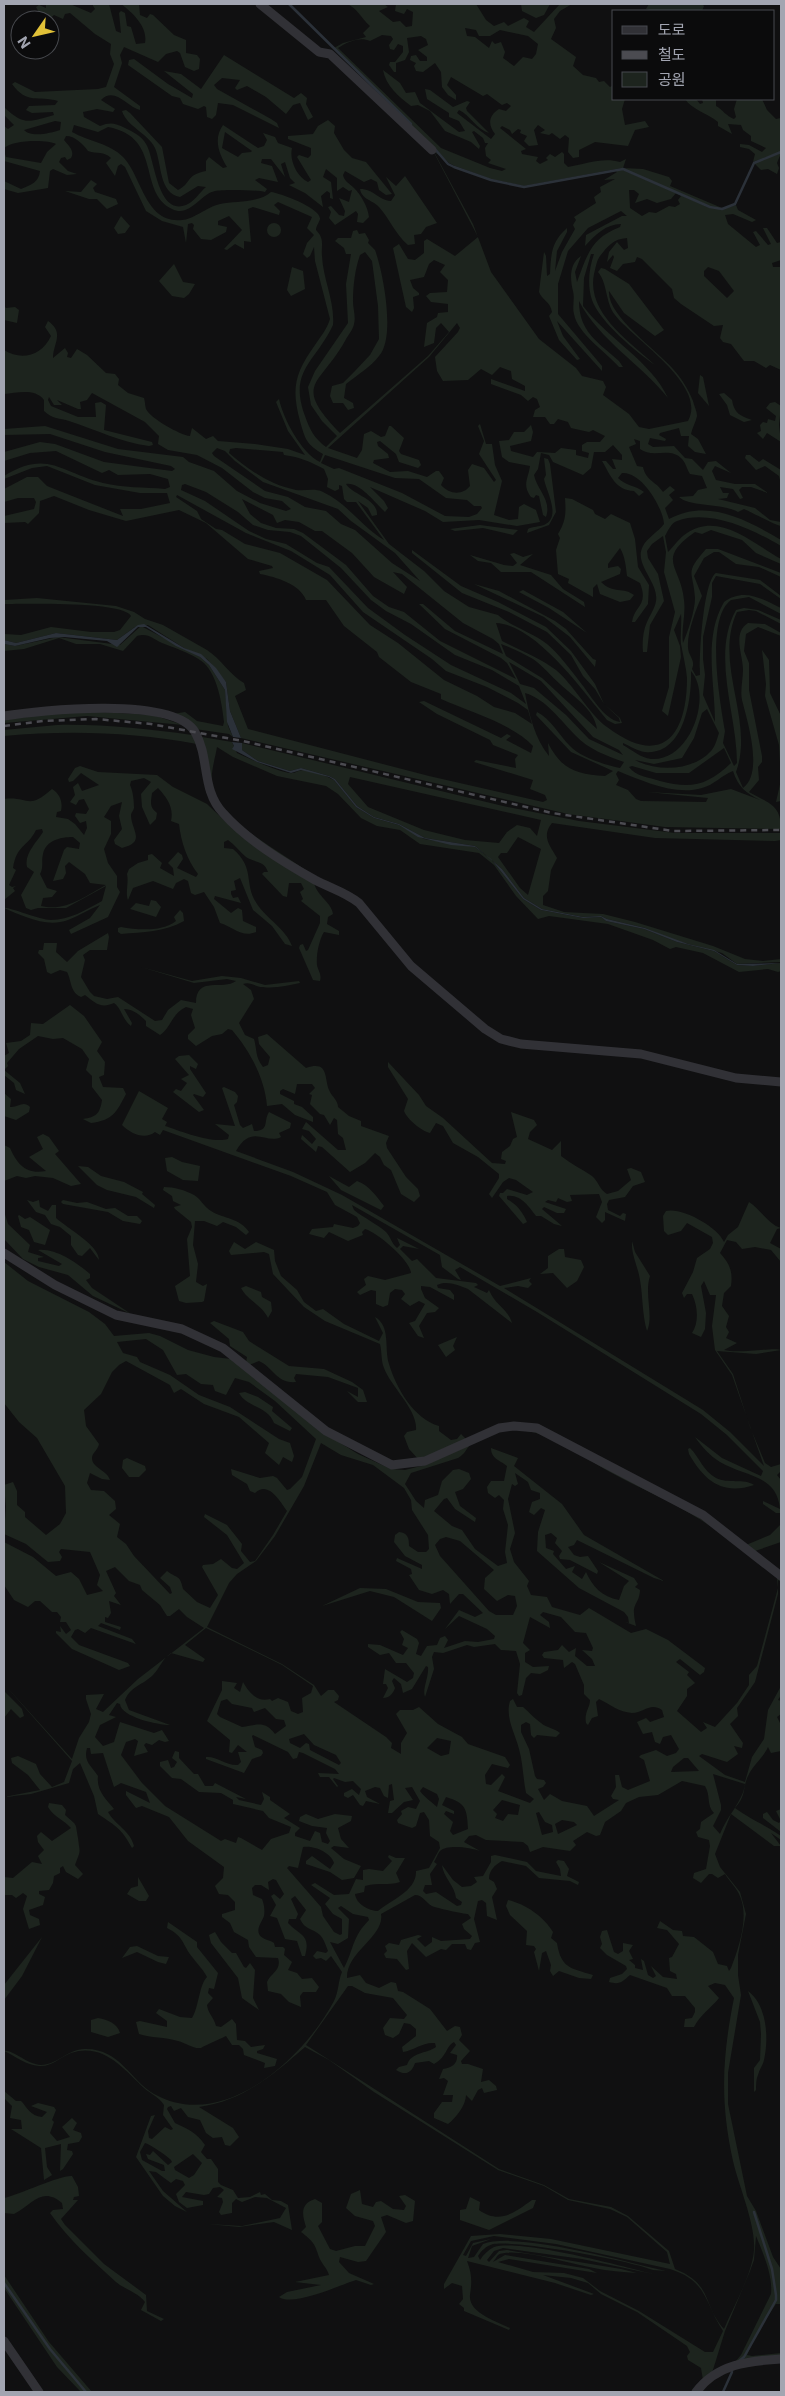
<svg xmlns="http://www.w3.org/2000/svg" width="785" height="2396" font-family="Inter,'Noto Sans KR',sans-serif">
<rect width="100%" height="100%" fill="#101011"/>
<g fill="#1d241e" fill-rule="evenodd">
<path d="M46,4H70L91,13L95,9L92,4H109L116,31L121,33L119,13L121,11L125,13L127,26L131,27L136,44L145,43C148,27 133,13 121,4H139L140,15L147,18L150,14L153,15L174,35L186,40V53L197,55L200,59L199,69L194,71L185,67L180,53L177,51L166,54L158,62L124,47L120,55L122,63L114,87L140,106V110C128,108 115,86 101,100L115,109L113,112L97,109L83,112L84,117L100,126C110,122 115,123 125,128C133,132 142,136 146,144C155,158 157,216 186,205C194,202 199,193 206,187L198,186L180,197C159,193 162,165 155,148C148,133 127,127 122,111L126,110L130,113L162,147L169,183L178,190C192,183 185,175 206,171V161L209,157L223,168L227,167C219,154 213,139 223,125L258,148L264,146L267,140L263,133L275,137L278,143L292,148C289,160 297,177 308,182L311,180L297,157L299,155L308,158L311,155V148L288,139V136L313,134L318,126L328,120L335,126L334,133L344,150L352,158L366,162L392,194L386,195L379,190L377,182L371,179L364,182L345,171L343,175C344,181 349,183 354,188C361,195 368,207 369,217L363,223L357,222L358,214L356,211L335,225L329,218L331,212L328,207L331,206L339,215L344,216L345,211L339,198L349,202L352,190L349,191L343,187L337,191V178L326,169L323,177L331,182L333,199L330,198V193L327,191L321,196L323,207L305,193L289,185L295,183L290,178L285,162L281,164L285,177L271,159H262L261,163L272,166L278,182L259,178L255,180L267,189L265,192C258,190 223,189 215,191C200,194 190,218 172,209C137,192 163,137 108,127L98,132L74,125L72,132C88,141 111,144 123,157C142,176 145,224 182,220C192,220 207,207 220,204C236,201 259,203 271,192C280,193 321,208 320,219C319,223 316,226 316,230C325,239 321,245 322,256C323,279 335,302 333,325C316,362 288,370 305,416C310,430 314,438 326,447L337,436L322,421L311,405L308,387L315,371L348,323L346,284L351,254H346L344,248L335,241L338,238H351L353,231L357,230L359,234L365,233L369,240L368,243L375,250C383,272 396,337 379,356C371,367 357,375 346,384L344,398L353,403L354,408L348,410L343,403H333L330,396L332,386L343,383L354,372L370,355L379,339L378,306L372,261L365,252L360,255C355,269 353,286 353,301C353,309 356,316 354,324C353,330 348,335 345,341C319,387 292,383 340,433L428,356L449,332L441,323L436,328L434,343L424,347L427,323L437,317L438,313L448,312V304L431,302L426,296L430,293L447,292L448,280L440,272L445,265L434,260L429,264L424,277L410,280L413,288L419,293V295L413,297L414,308L412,312L406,307L393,248L399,244L408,259L415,260L424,253V241L427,239L455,256L478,237L432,149L444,158L434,152L473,224L491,272L539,339L576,368L582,376L603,381L606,387L603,395L629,414L639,427L649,429L688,421C708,385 633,339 615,315C605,302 608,284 598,272L601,268L605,269L629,284L664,330L655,336L624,313L609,291C607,316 657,350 673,369C682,379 688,389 693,401C694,406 697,411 697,416C696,422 692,428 691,434L698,439L706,454L695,452L688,446L689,436H681L679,428L660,433L659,435L666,439L665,441L650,438L648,444L653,447L674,446L685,458L692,459L703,470L708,462L716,461L731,473L715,466L712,471L716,480L735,484H755L768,493L751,487H742L739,490L743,498L740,499L733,489L720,487L723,493H729L727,498L718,499L755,508L770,520L781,522V526C777,526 751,512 744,509L738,512C723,503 689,507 679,497L693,496L698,490L707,488L702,476L690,474C687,470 686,463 682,459C670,446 653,459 640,449V441L634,439L636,444L629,447L637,466L643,467C646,481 657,482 663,492L670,486L675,490L669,495L673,500L665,508L669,519C708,498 747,520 781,540V546C752,529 710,509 677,521C671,523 668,531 665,536L668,552C674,546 679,538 687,533C719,511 754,544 781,559V564L756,553L742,540L711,530L702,534L695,532C655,560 681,566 684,600C686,615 681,628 683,643C688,631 695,611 695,598C693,570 684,574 706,549H718L781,573V577L759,567L736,564L719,552H714L704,558L694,576L702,596C696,609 687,633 688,647C688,656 696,660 692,669L696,676L700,675C699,658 703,581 716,573L760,580L781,596V599L760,584L716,576L712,583V597L703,637V659L705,675L703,695L715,722C715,682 703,638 724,602C744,587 762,599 781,608V614L749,597L731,600C705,619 720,702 725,731L723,743L734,766L737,763C737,714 711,655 736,610L744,608L758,610L781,620V624L756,611L749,610L737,612C713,664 755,720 736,772L743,788C764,773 747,720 742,700C740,691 743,679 743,670C743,655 732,633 748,623L765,624L781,633V636L758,627L746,634L744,651L749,663V690L762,756V762L758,767L759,780L749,792C767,803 781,803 781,829L665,827L568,814L241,738L230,711L226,682L207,659L184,648L148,625L135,627L117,640L56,633L16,643L4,640V634L21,635L51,627L91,632H114L120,630L131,616C124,601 23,604 4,604V600L37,598L116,606L134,612L145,619L163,625L207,650C221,659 230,675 244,683L246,690L235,696L248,729L429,776L543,802L547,800L545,795L530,789L533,780L474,762L476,760L516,768L515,759L518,755L493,745L490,740L437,714L419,702L424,701L501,738L507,734L511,736L506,740L531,753L533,746C513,724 468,711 441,699V694L411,682L379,657L377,652L344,626L326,600H306C300,584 276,577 260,574L259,571L273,568L272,566L248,559L206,523L179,510L126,521L89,510L54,496L40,501L39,513L28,524L25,522L4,523V516L34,509L36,502L34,498H18L4,502V489L27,477H38L47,486L62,492L123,516L120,509H141L170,503L167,493H140L95,485L47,466L32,468L4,479V476C48,449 61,473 103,483C123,488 144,487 165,489L170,487L168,479L150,474L118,475L109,470L102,473L56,451L30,453L4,461V452L40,442L55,444L104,462L172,471L175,469L171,466L105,452L50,434L4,435V429L45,426L118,449L183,457L189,462L214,471L237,491L260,503L286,511L291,509L282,501L265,498L253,492L222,468L197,455L168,450L158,444L159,436L145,422L92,393L87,400L80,402L81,409H78L57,400L62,405H54L49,397L48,400L51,406L78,417H96L95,403L101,402L106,405L104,430L152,442L153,445L149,446C120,442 97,430 69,421C60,418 52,419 44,411V400C35,388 17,393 4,394V350C21,361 42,356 51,336L45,327L48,321C65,333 53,343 53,358L65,348L68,353L67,357L71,358L77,349L87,355L106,373L115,374L119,379L118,385L128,393L144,398C145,401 145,406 146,409C150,418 180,435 190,436L192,428L206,439L213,436L218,441L255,444L288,449L305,455L288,431L276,402L279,399C283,418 301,453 320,462L323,454C306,444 305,439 300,421C291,388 295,373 315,345C321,336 327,329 330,319L315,261L314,247L310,256L307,258L303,254L307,243L314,235L307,228L312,217L278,202L274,205L280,211L279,215L253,207L248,209L251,242L244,241V249L235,244L227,250L224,249L242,230L229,216L218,221V225L227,227L226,232L211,240L201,239L193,229L194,225L192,223L188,224L186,243L183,227L162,221L146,211L125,167L121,164L118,166L115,176L106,163L111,158C104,151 97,154 88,151C83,144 75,136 66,136L64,140C69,146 75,151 71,158L67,160L65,157L61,158L59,162L68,171L77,174L67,175L53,169L50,171L48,188L18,193L4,189V181L21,189C31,185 39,182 40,171L4,161V151L6,157L41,163L47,152L56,144C47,139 9,140 4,149V126L8,129L14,125L4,115V107C24,126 29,122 54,115L53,112L32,113L26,110L29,106L55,105L58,101C38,95 27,105 12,84L15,82L35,92L98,89L106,87L114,64L110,54L111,44L95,34L70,13L65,14L63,19L54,15L48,20H43L36,7L39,5L46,8ZM55,121L61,122L60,130C51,133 31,138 24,130ZM225,132L252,151L251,152L242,153L238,157L222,148ZM457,323L460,328L458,332L435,357L437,371L443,381L468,380L481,369L492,375L500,367L511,371L512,379L525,386V391L491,379V384L521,395L528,401L533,397L537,399L540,407L535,410L533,417H545L550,424H554L558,419L568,422L571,428L589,432L593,430L605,436L600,442H587L582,445V451L589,453L588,458L576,455V450L561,448L555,453L537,452L533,457L511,451L510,446L531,441L533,432L531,425L524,432H514L509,440L499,441L502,457L509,462L530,466C528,480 522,484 531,497L534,498L536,495L539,496L543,515L546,517C552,500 537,490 534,475L538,469L541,453L549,455L553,462L583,475L591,468L594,452H605L613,445L622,455V460L612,459L616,469H613L606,461H602C611,476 615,490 634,491L639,496L644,492C637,486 624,485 618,478L622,473C641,471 663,507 664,524C658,532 647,538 643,546C633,564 659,582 656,601C655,608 650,615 647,622C643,631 642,642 643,652H647L650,625L664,601L658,574L648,558L647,551L652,544L663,536L666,552L664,572L675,612L669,637V687L662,711L668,716L681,657L680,646L674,630L681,614C682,624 680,634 681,644C683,655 686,667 687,678C687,737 661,768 607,727C589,714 574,685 556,670C540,658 520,650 502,641L496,623C536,625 582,690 607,720L615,724L622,723L620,718L604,704L595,684L571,651L546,627L498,602L461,586L412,550V553L462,593L509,612L547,632L571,655L583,676L595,689L604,704L619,718L620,722C604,720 590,694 580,682C570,669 559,654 547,644C532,632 510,626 498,615L469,607L444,591L424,571L389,544L358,501L368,508L372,516L377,515C378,499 353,495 346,484C360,482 375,503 385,512L388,508L384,501L370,487L425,511L443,522L479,520L517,526L540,522L536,510L524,504L519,507L518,519L509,520L494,515L502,481L495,465L492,444H486L480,424L478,426L484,441L479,454L496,480L494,482L484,468L472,464L468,470L470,486C462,496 449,494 441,485L444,478L439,471H436L427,477L408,471L390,472L373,463L374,460L389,458L388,454L378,446L377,442L380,441L396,454L399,462L418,468L421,465L419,460L401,454L399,451L404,438L391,426H389L385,436L381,437L371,431L364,434L362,450L357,458L328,448L429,357ZM217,448L225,451L235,461L263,482L338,509L351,521L395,553L420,581L392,563L355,530L341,524L326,511L305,507L288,497L265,491L214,456L212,453ZM236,448L283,452L284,455C300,457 311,462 324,469L328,479L327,487L335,491L339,489V485L342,486L344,499L347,502H356L384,540C362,527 347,503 323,492C315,488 306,491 296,490C270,485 249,470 229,453L230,449ZM325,455L395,478L419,479L446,498L467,500L474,506H481L482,508L477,514L469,517L445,516L402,493L339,468L334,469L321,463ZM185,484L206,492L238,512L253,525L268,530L290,532L301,536L341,568L371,600L386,611L411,624L455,655L492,670L519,686L526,704L511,693L451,665L405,635L368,608L329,567L317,563L286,544L266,539L249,531L205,501L181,490L182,485ZM177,495L246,533L291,551L330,575L363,612L432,659L446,671L487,687L518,703L528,710L532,724L515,713L494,707L477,696L444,680L398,643L370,625L327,580L280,553L245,544L222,530L216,529L201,519L197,511L176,497ZM242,499L273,515L277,523L285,520L299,522L315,531H322L352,553L374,577L404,594L407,587L393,572L402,574L463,623L493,639L499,644L503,654L455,631L423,604H419L445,629L501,658L507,663L516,679L440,641L404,612L389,607L373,596L346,565L303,533L294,529L276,528L261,523L250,514ZM501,644C512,648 523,653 533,659C543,666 551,676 561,685C574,697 594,709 597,729L542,678L506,656ZM509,662L541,681L593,737L619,750L623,755L589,739L566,715L534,688L520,684ZM691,671C713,696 690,762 651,759C641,758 632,750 623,745V743C630,746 637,751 645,752C684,756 692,699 691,671ZM525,693C546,699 561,721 576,736C588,749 607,756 624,762L620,768C605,765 580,757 570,746C559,735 551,719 537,712L536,715L571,752L613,771L605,776C576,774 562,770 548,743L549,756C535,739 529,714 525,693ZM707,709L719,733C717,739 715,747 711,751C693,771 657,772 635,760L654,764L682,758L694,738L702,713ZM724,748L731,763C707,786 691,789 660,781C649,777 636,777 629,767L632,766L656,773H689ZM618,771C643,781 675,796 702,788C714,785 722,775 733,771C738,787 746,793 760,800L731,789L701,795L647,792L708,798L706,802L641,801L636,799L628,790L616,785L619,780L616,774Z"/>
<path d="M347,4H384L388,7L379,11L393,22L400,21L406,27L412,26L413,12L407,9L404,14L395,11L396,4H476L486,20L494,26L504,22L508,26L524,18L529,21L526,27L534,32L560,4H572L560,11L554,19L556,28L551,39L576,57L573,66L583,75L596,78L599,82L604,81L610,87L614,85V99H625L622,109L625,125L645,121L649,127L635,130L628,146L595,142L579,150V157L573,158L568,152L569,138L565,135L560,139L552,133L549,135L540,133L545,130L538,125L534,130L538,145L529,146L524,141L527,136L520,133L521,130L518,129L512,134L510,130L502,126L500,128L526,149L521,151L522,154L538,157L536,161L540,164L548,160L546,158L550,154L555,157L562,152L564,154V163L568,167C585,164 603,157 620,162L626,159L623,168L643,169L669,177L672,181L670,186L722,208L710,206L622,168L524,186L491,179L455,166L449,163L334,48L343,43L366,37L363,33L370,26C361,18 357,8 347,4ZM465,28L476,30L479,36H490L500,30L528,36L538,44L536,54L532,59L523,57L514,66L503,58L505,52L501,42L495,44L492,41L489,48L475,37L467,36ZM382,35L391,36L393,39L389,45L390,49L394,50L398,44L403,46V52L395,62H390L389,65L394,72H396V63L405,60L409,52L407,38L421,36L426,39L428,45L418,50L427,57V61H420L416,55L411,56L410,60L416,63L414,66L416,71L423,72L435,63L441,72L442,87L448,95L456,100V95L447,85L451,77L483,96L487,94L502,105L507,103L511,106L506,111L499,109C488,116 488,125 495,134L491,139L457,113L459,110C470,115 477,130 489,133L467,111L466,108L470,102L467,101L453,107L430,90L425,89L427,99L449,113V117L459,121L465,131L459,132L420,103L415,92L406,93L400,83L383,70C386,86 398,96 411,106L418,105L430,111L445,131L471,142L479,149L480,146L472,132L474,131L483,138L485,143H488L485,148L486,156L491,160L488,163L506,169L502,171L490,168L441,148L338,48C347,42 360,36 370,41Z"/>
<polygon points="521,4 550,4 544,15 536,18 522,11"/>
<polygon points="649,4 702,4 704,6 702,11 654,11 646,9"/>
<polygon points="224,55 294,98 301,93 307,98 306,104 313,117 308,120 300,103 293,105 286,114 266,97 247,86 237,90 235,88 240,80 222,78 214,85 217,89 271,119 277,123 279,128 233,105 218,103 216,115 212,119 207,117 206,107 204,106 198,109 183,104 180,98 172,96 128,65 129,60 134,59 168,84 192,98 193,94 164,71 181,74 201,89"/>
<path d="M685,99H696L700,104L703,103L702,99H716V106C723,110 726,116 734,119L736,117L734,109L737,99H762L767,110L776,119L781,118V152L753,162L755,154L749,149L740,147V144L749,145L762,152L766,148L751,141V136L743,130L741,125L728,124L732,134L718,126V122C707,113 691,109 685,99Z"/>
<polygon points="781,153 777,163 779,168 777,174 768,169 761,170 754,163"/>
<path d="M615,170H623L710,208L722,209L736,205L738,210L756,220L752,222L733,214L725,215L728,224L756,247L760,245L753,232L756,231L768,245L771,244L763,228H767L777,243L781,242V260L772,263L773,267H781V370L770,365L766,368L754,361H744L731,344L723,342L720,338L723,325L714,326L681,304L674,298L672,289L642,259L637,257L635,262L623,264L617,271L610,268L614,257L613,255L607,262L609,252L617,242L624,250L628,248L627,238C613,239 608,246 600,256C596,262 596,267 594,274C586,313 630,342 655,365C637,353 599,321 592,300C587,285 589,268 594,254H591L584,278L583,306C608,339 651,361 668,398C641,364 599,340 579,301C579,332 598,342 619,361L623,367H619C607,353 577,333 574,314C572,307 575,299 573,291C570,279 569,264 581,256L575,272L577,282C587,255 591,238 620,227L621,224C606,224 595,235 585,246L586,235L622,216H627L621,211L588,228L568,251L558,284V314L602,366V371L557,321L563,336L580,359L577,360L559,340L549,316L552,312C550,301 542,300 539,292L544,252L546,256L547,276L550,274C551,255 551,242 567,228V232L557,251L555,271L562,252L575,229L573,225L576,220L574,217L596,203L594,197L601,192L600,187L615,179L604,180L617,172ZM629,190H634L639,194L635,203L647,199L657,203L671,199L676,193L681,196L678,200L680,204L675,207L669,206L656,213L649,212L642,216L630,208ZM708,267L719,271L734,291L727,298L704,276V271Z"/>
<path d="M405,176L437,223L426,227L421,234L414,235L415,244L408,245C395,234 390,219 379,207C373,200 362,200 360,189C374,189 378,200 391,201L395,195L386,177L396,186Z"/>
<polygon points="91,180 97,184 93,188 95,192 116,199 118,204 107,209 97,199 89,199 65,191 81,192"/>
<polygon points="121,216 130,226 125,233 118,234 114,228"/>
<circle cx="274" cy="230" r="7"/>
<polygon points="174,264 183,282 195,284 189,294 184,298 172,296 159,281"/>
<polygon points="292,267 303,271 305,289 291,296 287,290"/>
<polygon points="4,306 6,308 15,307 19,310 17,323 4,320"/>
<polygon points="700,375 703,377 709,406 698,393"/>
<path d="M724,393L732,400C734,413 740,416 752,420L744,422L730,415L727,405L719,394Z"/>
<polygon points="775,402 781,406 779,425 781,442 767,433 763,439 757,433 761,431 760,425 763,422 767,423 768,419 775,421 776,416 766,408 770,403"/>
<polygon points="746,455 750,455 759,462 763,459 781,470 781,484 779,476 765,466 756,470 745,458"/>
<path d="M544,458L548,459L550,464L556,512L549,525L527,533L528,529C533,526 539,527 544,525C562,517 546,491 544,479L546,475Z"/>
<path d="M565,498L572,499L593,510L595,514L605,519L611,514L630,523L635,539L638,567L649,585L648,604L635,622H632C634,606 649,606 640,583L627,576C626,567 625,556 620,548L608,564V568L618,566L621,569L620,574L601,582C613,594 624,587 634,595L630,600L620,602L600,594L597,584L593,588V597L568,583L569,579L558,574L556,550L560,538L558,534C566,521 566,513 565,498Z"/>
<polygon points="480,525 518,530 513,535 483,528 455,531 450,529"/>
<polygon points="514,553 523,557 533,554 520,565 551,575 563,589 584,602 585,607 531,572 501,572 491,563 478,561 470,555 504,565 513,566 517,563 510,554"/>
<polygon points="474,584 499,591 555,621 566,629 593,659 596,660 595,667 570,637 544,617"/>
<polygon points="523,590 563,612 587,633 549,608 519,592"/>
<path d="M141,626L200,657L209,665L225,690L228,726L233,737L229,734L195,729L173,714L185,712L197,721L223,726L224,722C222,704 218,677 204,663C195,655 173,647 162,643C151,638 149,633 137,636L123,651L100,644H76L59,638L24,649L4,651V644L15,646L58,637L120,645Z"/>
<polygon points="762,650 769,660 770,693 781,716 781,801 776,802 781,780 779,745 765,696 766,684"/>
<polygon points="82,711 153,715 183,725 87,716 4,723 4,719"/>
<path d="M57,725C103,724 147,729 192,735L197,744C132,732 69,730 4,736V730Z"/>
<path d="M202,737L232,742L237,753C253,760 271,769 289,773C295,774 298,770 304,770C313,770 326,776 334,780L356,807L374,818L399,825L424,839L475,847L491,859L523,899L541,910L583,918L601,917L606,921L644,929L677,942L714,951L737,965L753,966L781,963V971L778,972L768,969L739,972L703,953L676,947L670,949L653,940L608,924L549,916L538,919L516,896L494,865L479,853L420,844L400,830L377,826L361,818L338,794L326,786L277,776L233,757L217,747C215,760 209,776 213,789C225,827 290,855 319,880C283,857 237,835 214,797C208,787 204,750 202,737Z"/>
<path d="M242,743L503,806L579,821L675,833H781V840L775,841L655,838L552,823C541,836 550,846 557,858L551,870L548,891L543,896V905L564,912L603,914L635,922L713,946L745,959L763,961L781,959V962L737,964L722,953L677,941L645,928L607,919L601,916L583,917L542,909L524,898L502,869L475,846L425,838L399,824L374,817L357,806L335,779L329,776L301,768L290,771L258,761L242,750ZM350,777L541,820L537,836L530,828L517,825L507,832L499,843L465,840L424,830L368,807L348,784ZM518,837L541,849L528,895L520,888L498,857L501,853H507Z"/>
<path d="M80,766L98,772L157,775L173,787L207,804L226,822L314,883C317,896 332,903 333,914L328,917L327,924L339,931V935L324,932C319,940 316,955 317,965C318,971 322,974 320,981L313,980L299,948L300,945L303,944L306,951L308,950L320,923V916L301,901L303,899L300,892L304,889L301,883H289L287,897L283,896L262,874L264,872H268C264,860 255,863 246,857C240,852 235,845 228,840L224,842V848L233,849C256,869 243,883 257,904C267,919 286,929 292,946L285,944L272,926L253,910L240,878L234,881L236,890L231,891V894L233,898L238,897L241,903L215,896L214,899L231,913L238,908L242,910L243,921L256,927V932C242,938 233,927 220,923L214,907L204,892L195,895L191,893L188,881L184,879L176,883L173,889L153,881L133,888L128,900C125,892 129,883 127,874L129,869L138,863L148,860V855L152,854L162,863L160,868L174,876L173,868L168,863L178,852L182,855L183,859L177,868L196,877L198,874C187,860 181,842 179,824L171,821C174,807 167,798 158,788L152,793C151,802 149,807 157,813L156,819L150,825L142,807L141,794L151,782L144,778L131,781L130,785C133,791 134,801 134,808C133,812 131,812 131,816C132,831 146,842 122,848L115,844L114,840L122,829L119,816L122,802L111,806L104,817L111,821V834L104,849L108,863L117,876V887L120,892L108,917L71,934L69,930L90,918L100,905C89,909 79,916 68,920C46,928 23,916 4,908C7,906 39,920 51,920C70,920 85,910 102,901L106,886L66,908H38L31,910L26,908L21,895L34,872L27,867C24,854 36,843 43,832L42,829L36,830C27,848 17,844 13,868L16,870L9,885L12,887L16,886L13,888L15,891L4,900V799C29,796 27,811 52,789C60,794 63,802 61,811L57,812L56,817L68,819L75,824L84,835L87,828L86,821L80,823L75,816L76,813L86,814L89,809L84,799L79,800L76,805L70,802L75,795L73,787L78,783L82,791L99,785L81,773L73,781L69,782L68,779L75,768ZM73,837L80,843L79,849L67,847L64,850L53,881L63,879L66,873L65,866L69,862L85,874L90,883L106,885C85,896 66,912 41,906L43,898L52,897L57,891L47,888L40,874C44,867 41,861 43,854C46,840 61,837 73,837Z"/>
<polygon points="151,900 156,901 161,907 156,917 130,909 136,903 149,906"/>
<path d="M180,910L183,913L184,921C164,932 143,932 121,934L118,932V928L121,927C138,930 162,932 176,921L174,917Z"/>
<path d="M108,933L109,937L107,950H90L83,955L85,960L81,977L90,992L94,996L107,999L118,997L155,1021L162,1020L168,1010L181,1000L196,1003C196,975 223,991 236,981L227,979L194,983L141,967L192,981L222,976L241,978L265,985L299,981L300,983C288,985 275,989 263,987C255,987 250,981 243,984L251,990L254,999L239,1023L245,1035L254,1039C257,1049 255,1057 263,1067L268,1065L270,1057L259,1044L258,1037L267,1034L306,1068C329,1060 324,1078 329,1090C332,1097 338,1100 338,1107L349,1116L361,1121V1126L389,1136L386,1143L387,1148L406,1177L418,1189L420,1196L414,1202L401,1194L391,1170L384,1165L380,1157L375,1153L365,1163L350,1172L322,1147L318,1146L316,1152L301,1139L302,1135L312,1144L316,1139L309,1131L302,1129L306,1122L338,1150H346L343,1138L338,1134L337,1120L334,1118L330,1125L324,1115L320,1114L310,1104L312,1095L309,1094L315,1088L312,1084H297L295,1094L283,1089L280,1091V1094L294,1101V1104L302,1107L313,1117V1122L295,1115L282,1104L267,1106C265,1079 250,1051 232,1030L228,1029L222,1034L212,1036L196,1046L188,1039V1035L195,1028L191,1015L193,1009L186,1007C172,1013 171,1028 160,1035L146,1026V1021C140,1015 133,1009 124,1009L132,1023L131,1026C122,1019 122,1009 114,1003C101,1009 95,1003 85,995L81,997C70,992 72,982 67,972L60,970L51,974L47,972L44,959L38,953L39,950H43L44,943H57L56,952L67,962L78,951Z"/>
<path d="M70,1005L84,1016L102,1042L97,1051L105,1062L104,1075L99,1077L103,1087L123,1088L126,1094C116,1113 113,1120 91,1123L83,1119C96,1117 100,1114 102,1100L92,1087V1076L86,1070L89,1059L82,1049L63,1038L53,1039L38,1036L19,1049L7,1063L8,1066L4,1070L20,1083L25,1094L16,1090L14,1083L4,1075V1056L9,1053L6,1043L21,1041L30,1035L31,1023L43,1024Z"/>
<polygon points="189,1055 198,1064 196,1069 190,1066 190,1069 206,1093 203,1097 194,1094 193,1095 204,1110 199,1112 173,1092 176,1089 181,1091 187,1083 181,1079 189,1075 175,1059 179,1056"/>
<path d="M388,1062L419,1095L426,1106L443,1118L492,1163L505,1164L506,1161L501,1159L502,1152L510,1146L513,1139L517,1137L511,1112L534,1120L537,1125L530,1132L528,1139L552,1150L561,1141V1156C571,1164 582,1169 592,1176C599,1182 599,1189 607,1194L618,1191L631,1180L627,1169L631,1168L641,1172L645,1182L633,1186L625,1197L609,1200L607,1204L608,1210L620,1216L623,1213L626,1214L625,1221L605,1212V1220L602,1223L596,1217L602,1202L599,1194L570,1195L572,1201L567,1202L558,1198L556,1202L548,1200L545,1202L566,1209L564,1213H557L544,1207L542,1209L562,1226L554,1224L541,1216H536C529,1207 521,1194 507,1196V1199C517,1205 522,1211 527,1222L523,1224L499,1196L500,1193H503L507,1189L527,1195L533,1192L516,1180L509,1178L503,1182L492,1198L489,1194L499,1178V1174L478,1157L453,1143L443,1126L436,1123L430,1133C421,1131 407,1119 404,1111L408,1099L388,1067Z"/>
<path d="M224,1087L235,1092L238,1096L237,1102L234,1105L240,1125L243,1128L252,1124L254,1131C270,1131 263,1121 269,1112L291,1123L290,1128L279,1133L281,1137C266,1145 252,1123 236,1151L293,1172L342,1195L500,1286L531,1278L529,1281L532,1284L528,1288L518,1286L504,1288L703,1410L730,1432L764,1466L732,1375L715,1350L712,1326L716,1295H710L704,1281L701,1286L706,1313L705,1329L701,1337L692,1333C699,1323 698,1306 692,1294H687L684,1298L682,1293L693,1272L697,1258L710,1249L713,1243L712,1237L687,1223L681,1231L668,1235L664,1231L663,1216L666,1211C682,1207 718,1227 724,1242L728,1235L738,1227L749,1202C760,1209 769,1225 781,1228L777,1229L770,1243L781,1249V1262L771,1250L755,1247L742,1249L736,1242L727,1240L720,1253C730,1264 733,1272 731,1286L724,1293L722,1306L729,1316L726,1327L729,1332L726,1338L737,1343L724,1350C739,1354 774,1347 781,1350L756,1354L717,1351L733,1374L750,1427L765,1463L771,1467L781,1464V1471L777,1475L781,1480V1517V1513H776L763,1504V1501L780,1509C777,1474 745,1477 720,1462C710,1456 702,1447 695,1437L722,1458L761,1476L763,1471L727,1435L701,1414L537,1312L460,1267L455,1270L461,1280L458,1279L442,1267L440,1255L352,1205L354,1210C364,1218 377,1224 386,1232C391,1237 391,1243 397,1248L400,1245L397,1238L419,1249L403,1246L400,1249L412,1261L417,1259L436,1278L476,1283L478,1285L474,1287L487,1293L489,1290C495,1305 508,1309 512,1323L468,1289C459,1285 446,1280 437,1285L438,1288L450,1290L454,1295V1300L430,1287L421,1286V1289L425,1298L439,1308L435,1312L427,1313L419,1326L424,1338L418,1336L409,1323L415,1321L425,1304L419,1301L410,1306L401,1299L405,1294L402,1290L395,1289L390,1293L388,1305L383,1307L376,1304V1291L371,1290L360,1295L357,1292L366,1285L364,1279L368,1276L385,1280L411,1273C411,1261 377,1232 365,1229L362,1232L363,1235L348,1241L329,1232L324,1238L309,1234L312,1229L333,1227L334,1224L353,1228L358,1226L360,1223L357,1217L335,1205L327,1192L291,1176L163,1130L160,1135L155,1132C145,1140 131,1134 122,1125L139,1091L168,1108L162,1119L167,1122L165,1126C180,1131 213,1144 228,1139L229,1135L215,1124L235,1126L222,1088Z"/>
<path d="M4,1093L11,1099L10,1107C18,1108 23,1100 30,1107L29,1112L16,1120L4,1116Z"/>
<path d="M43,1134L49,1137L59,1151L55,1154L81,1184L71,1186L53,1178L35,1176L26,1178L17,1176L4,1181V1145L10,1148C17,1164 26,1175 46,1171L29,1157L43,1149L37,1137Z"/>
<polygon points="172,1157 182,1162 200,1166 198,1181 183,1180 167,1171 165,1158"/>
<polygon points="78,1166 88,1167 101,1176 124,1182 143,1192 142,1194 155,1205 154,1208 136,1197 107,1190 97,1185"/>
<path d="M329,1176L349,1187L357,1181C370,1186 376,1196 384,1206L381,1210L341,1190Z"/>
<path d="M164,1187C174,1187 185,1190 194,1195C200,1198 204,1207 211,1211C224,1219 240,1218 249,1232L246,1235L236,1227L223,1222L217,1226L204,1221H195L193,1245L198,1264L196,1282L203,1286L207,1284L204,1301L202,1302L186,1303L179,1301L175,1286L190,1276L187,1239L192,1227L191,1222L175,1209L174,1207L181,1205L173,1201L172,1196L163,1190Z"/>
<path d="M27,1200L33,1202L39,1200L40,1207L48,1211L52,1205H56V1218C67,1228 99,1245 99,1260L90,1248L82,1256L78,1255L71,1245V1236L60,1227L51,1224L45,1215L36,1212Z"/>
<polygon points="63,1200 77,1203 87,1202 106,1209 115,1208 128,1216 137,1216 142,1221 140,1224 123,1221 108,1212 63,1204 61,1202"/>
<path d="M4,1211L8,1224L30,1245L28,1252L44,1257L38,1258V1261L59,1266L62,1264L38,1250C56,1248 77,1263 90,1274V1278L86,1280L92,1288L131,1314L93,1296L68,1275L39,1267L23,1259L4,1239Z"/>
<polygon points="19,1215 25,1219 30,1217 50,1230 45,1245 34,1242 29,1230 21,1227 18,1216"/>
<path d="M632,1241L635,1252L650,1276C644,1294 654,1316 647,1331C642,1314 643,1297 640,1280C638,1266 631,1255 632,1241Z"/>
<path d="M234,1242L245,1249L256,1242L274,1250L275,1261L281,1276L297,1290L304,1302L316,1311L323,1309L344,1324L379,1341L383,1333L375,1317C391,1326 384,1349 389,1364C396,1388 414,1419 439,1426V1431L451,1440L457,1439L461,1434L466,1439L419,1460L409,1449L404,1436L407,1432L416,1430C418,1410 391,1387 384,1368C381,1361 382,1352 380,1344L325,1321L304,1307L273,1274L269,1254L264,1252L231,1255L229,1251Z"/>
<polygon points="559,1249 564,1249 565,1257 581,1260 584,1267 577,1281 567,1288 553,1273 540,1274 548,1268 548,1256"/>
<path d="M4,1262L28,1281L89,1312L105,1324L114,1336L149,1333L160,1336L188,1350L214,1357L231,1359L324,1433L358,1454L391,1469L405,1470L421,1466L484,1436L505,1429H529L545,1434L686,1508L781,1579V1582L778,1580V1594L755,1682L737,1708L738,1716L730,1724L743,1743L742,1748L734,1746L738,1754L727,1762L702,1754L699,1756L725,1775L745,1782L752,1757L764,1739L768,1710L781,1686V1695L778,1700L781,1701V1714L777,1717L781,1725V1751L771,1753L768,1747C763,1758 754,1764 749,1774C742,1787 747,1795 735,1808C752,1820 765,1825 781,1836V1840L771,1833L781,1846H774L731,1814L715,1854L720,1867L740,1892L746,1914L738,1955V1975L741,1995L728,2073V2104L747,2196L756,2211L773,2257L781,2269V2304H776C764,2321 755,2337 747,2355L752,2356L781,2353V2356L735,2362L741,2355L771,2294C773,2275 763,2253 756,2236L754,2260L750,2271L725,2331L712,2373L703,2380L701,2368L688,2360L687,2356L690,2352L687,2346L637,2312L601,2294L588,2283L571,2278L543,2275L594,2294L591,2295L555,2283L467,2261C472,2274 472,2282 470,2295C468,2313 498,2322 510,2328L509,2330L464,2311V2308L459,2304L463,2299L462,2286L452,2283L444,2289V2284L471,2236L500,2234L551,2239L670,2264L667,2252L627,2217L610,2209L568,2200L544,2186L498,2170L374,2092L329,2060L305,2047C273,2075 243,2101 199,2107L233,2128L239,2137L230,2146L225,2145L222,2137L213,2138L206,2133L200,2120L188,2117L181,2108L174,2111L171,2106L168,2107L167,2109L175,2123C188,2129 196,2132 205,2145L201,2152L207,2159H211L218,2169V2182L221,2185L233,2190L238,2198L250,2197L260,2192L261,2195L265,2194L272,2200L281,2201L288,2205L292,2230L274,2222L239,2227L208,2224L242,2226L280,2218L286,2208L267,2198L255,2197L242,2202L236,2199L232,2203V2213L221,2215L219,2212L223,2202L222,2198L217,2197L224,2190L220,2187L213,2188L209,2194L204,2195L186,2192L182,2197L203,2201V2205L187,2208L179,2202L176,2194L185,2185L183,2181L176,2179L171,2183L156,2172L149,2171L163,2191L187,2212L175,2206L163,2196L136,2157L151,2116L155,2115L148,2131L149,2138L152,2139L165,2127L171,2130L173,2129L163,2115L164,2105C159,2097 151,2094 144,2088C124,2069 103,2042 71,2053C60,2057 52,2067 39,2066C26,2065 15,2056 4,2051C12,2049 28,2065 41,2065C57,2065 69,2048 86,2049C120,2049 131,2081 154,2094C223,2133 304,2058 334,2001C339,1991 338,1981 342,1972L331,1956L326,1961L321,1958L316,1959L313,1956L317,1951L326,1953L328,1951C326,1946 324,1939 320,1935C312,1928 305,1930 300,1919L306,1910L295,1896L291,1899L298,1914L296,1919H289L288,1923C300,1936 311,1934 305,1956H302L297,1941L285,1939L277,1918L270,1916L276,1905L271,1896L274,1894L280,1899L284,1894L276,1880L273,1879L268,1882L269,1890L261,1885H255L252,1888L253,1895L262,1899C264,1904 265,1910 264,1916C262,1922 253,1932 263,1938C266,1940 270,1940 274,1943L275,1947H283L285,1949L284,1955L292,1962L288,1970L297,1973L302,1979L312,1978L319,1987L316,1992H303L300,1996L301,2007L289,2002L281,1994L268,1991L267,1982C271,1973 282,1970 278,1958L256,1957L249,1947L248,1940L234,1932L230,1923L222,1917V1914L235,1910V1902L228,1895L219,1894L215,1886L223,1878L224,1867L188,1841L169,1817L142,1806L136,1808L126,1795V1791L150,1803L146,1792L121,1783L114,1787L103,1753L91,1754L90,1748H87C83,1762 92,1766 98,1776C96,1791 107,1800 114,1809L108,1812C115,1825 130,1830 134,1846L132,1848C121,1828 117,1827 98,1814L94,1796L80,1763L73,1769L69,1783L31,1794L4,1797L40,1790L28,1775L12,1763L11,1758L18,1756L36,1764L40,1774L52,1787L64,1782L72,1761L4,1684L72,1759L79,1738L89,1722L91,1714L86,1699V1695L104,1694L96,1709L103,1712L138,1679L204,1628L187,1617L179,1609L170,1616H167L160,1605L142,1590L140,1585L129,1581L115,1567L106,1571L116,1593L114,1596L121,1605L109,1601L111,1613L108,1618L105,1617V1622L121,1627L120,1630L101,1623L98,1626L132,1639L136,1644L91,1628L85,1633L78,1629L75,1630L71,1637L79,1645L128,1663L130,1666L119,1670L72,1649L56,1633V1631L61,1632L60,1626L66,1634L71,1630L66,1622H60L61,1617L57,1612H52L40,1601H35L28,1607L14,1600L4,1585V1542L33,1557L56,1576L71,1572L79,1579L87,1595L103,1591L97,1585L100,1575L90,1552L61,1549L59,1552L62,1557L60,1561L48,1562L26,1544L4,1534L6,1507L4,1485L13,1482L17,1491V1505L25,1512V1517L46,1535L60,1524L66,1513L65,1486L37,1438L19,1422L4,1403ZM146,1339L163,1350L177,1375L186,1374L201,1384L213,1385L215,1391L226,1395L235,1378L249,1382L275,1401L316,1439L302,1477L290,1489L287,1490L277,1478L273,1476L260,1478L231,1469L232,1475L247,1484L250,1491L255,1493C268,1480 280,1501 287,1511L273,1535L255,1561L250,1562L241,1551L242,1544L227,1525L205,1514L204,1517L227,1535L244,1563L237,1569L232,1568L221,1559L213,1564L203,1565L202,1567L218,1595L210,1608L197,1602L183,1589C180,1574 177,1579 167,1571L160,1578L170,1587L172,1593L170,1594L134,1556L126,1544L117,1537L120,1524L109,1515L116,1509L115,1501L104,1491L91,1490L87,1483L90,1473L102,1479L110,1480C107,1470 92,1468 92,1458C92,1453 98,1450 99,1444L86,1426L84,1410L101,1394L112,1372L119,1365L126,1361L170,1385L174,1393L181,1389L204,1404L239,1417L269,1443L265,1453L279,1465L283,1457L292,1462L294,1456L290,1443L279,1439L230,1407L199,1395L170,1375L140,1362L137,1357L123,1353L117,1342ZM517,1430C551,1431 581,1456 610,1472C637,1487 665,1498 691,1514C722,1532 749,1556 777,1578L778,1588L757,1666L749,1675V1685L737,1703L715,1727L703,1722L707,1728L701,1732L677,1711L687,1696V1689L695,1683L687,1675L689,1672L676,1662L680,1659L700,1675L704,1672L705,1668L668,1640L646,1629L631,1633L589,1608L580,1615L552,1607L547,1597L531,1595L527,1586L529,1581L514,1562L510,1549L515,1533L508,1499L512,1484L515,1486L518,1484L515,1473L528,1482L531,1490L540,1493V1499L532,1502L529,1512L534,1515L541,1508L545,1510L538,1532L537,1551L579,1588L624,1612L628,1617L629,1623L625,1622L636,1626C630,1601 639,1607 640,1590L635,1587L638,1584L634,1578L599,1562L629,1581L624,1586L619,1600C602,1597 592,1586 586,1572L582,1579L572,1572L575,1566L566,1569L553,1554L554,1551L546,1548L545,1535L551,1533L557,1538L555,1543L562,1551L559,1556L560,1559L570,1560L597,1574L598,1571L588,1556L580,1557L574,1555L568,1547L574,1545L577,1540L654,1578L664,1581L584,1535L562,1504L514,1466L518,1458L491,1448C491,1459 500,1460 507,1466L504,1481H491L487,1487L488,1493L495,1498L499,1495L504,1500L503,1509L508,1525L505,1552L507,1563L498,1566L475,1549L462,1530L452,1526L434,1511L444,1499L447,1498L455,1509L475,1522L476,1518L460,1506L455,1492L463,1489L471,1479L469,1473L459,1469L453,1470L442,1481L438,1495L425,1500L424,1508L416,1501L405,1484L411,1473L458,1458C465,1454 466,1449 471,1444C482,1434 503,1430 517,1430ZM321,1443L341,1455L373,1465L404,1488L411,1500L412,1510L428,1535L429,1549L426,1552H418L409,1546C409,1538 408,1533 399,1532L395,1535L394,1542L405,1556L422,1565V1569L397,1558L396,1561L411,1569L412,1574L409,1575L419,1590L432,1594L443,1590L449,1594L450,1604L459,1594H463L483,1613L475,1617L459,1610L445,1629L459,1616L487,1629L495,1636L494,1639L478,1642L465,1641L444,1648L448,1640L445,1636L440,1638L437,1645L427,1646L421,1656L416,1654L419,1643L417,1639L402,1630L400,1632L404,1639L402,1645L408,1648L403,1655L380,1645L368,1644V1647L380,1655L389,1653L396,1663H406L414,1673L413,1678L407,1682L385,1669L383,1684H386L388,1688L383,1698C389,1698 393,1694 395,1688L392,1681L394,1678L401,1684L403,1693L412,1689L426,1666L428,1667C429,1677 422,1689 425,1697L434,1669L432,1657L434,1652L443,1653L467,1645L474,1647L495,1644L501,1650L516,1651L520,1664L517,1693L519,1696L522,1695L526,1678L531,1673L540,1674L548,1670L549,1666L533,1667L525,1662V1653L530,1650L523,1643L530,1617L550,1628L549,1622L540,1615L543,1612L561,1617L575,1632L586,1633L593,1648L592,1651L582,1650L592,1659L595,1666H587L575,1656L576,1648L569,1652L562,1645L558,1650L544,1652L542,1655L544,1658L563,1660L564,1668L572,1662L575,1664L584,1685V1694L590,1700C590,1708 584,1712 586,1723L588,1725L592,1718L598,1716L596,1702L599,1699C611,1705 619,1712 632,1713C644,1713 650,1702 662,1710L664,1717L650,1722L646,1718L637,1722L643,1734L652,1732L655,1742L660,1744L663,1737L671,1735L679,1749L676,1753L667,1756L656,1750L641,1755L639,1757L644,1760L650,1781L628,1790L622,1787L619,1775H615L616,1787L611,1796L613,1799L619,1800L594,1816L587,1806L562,1801L550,1794L544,1800L538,1789L543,1787L546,1783L544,1780L537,1779L535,1776L529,1749L521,1732V1725L526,1722L530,1724L531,1735L534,1738L537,1735L556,1737L560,1733C554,1728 547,1728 541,1723C534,1718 530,1713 523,1707H517L513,1699L510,1701C505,1718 515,1733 519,1749C523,1763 523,1778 526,1793L534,1799L530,1803L498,1791L505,1777L502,1774L491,1785L486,1784L485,1775L492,1764L508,1768L510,1765L505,1757L468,1744L462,1737L438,1724L419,1707L413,1710H400L396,1714L407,1733L401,1743V1754L391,1748L392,1743L386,1737L334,1702L338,1700L339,1696L334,1690H328L321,1696L314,1685L282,1664L207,1627L229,1583L237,1574L256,1561L275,1536L304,1486ZM446,1537L460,1541L494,1570L485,1578L484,1589L497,1601L508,1595L515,1596L517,1606L513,1615H496L489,1611L440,1556L435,1545L440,1539ZM206,1628L282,1665L313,1686L311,1693L302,1698L303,1712L298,1714L291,1711L288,1702L278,1698L272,1701L270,1699C257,1703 248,1691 243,1682L240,1692L234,1688L237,1683L222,1681V1690L207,1721L230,1740L229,1752L232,1753L238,1745L247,1752H238L241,1762L238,1765C226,1766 217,1756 206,1757V1759L244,1773L252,1759L261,1756L263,1753L262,1750L255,1747L252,1736L253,1735L288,1752L293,1759L297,1758L299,1752L303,1753L335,1769L339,1774L318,1773L320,1777H329L337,1787L338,1786L333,1779L334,1778L345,1782L353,1781L361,1789L359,1795L352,1789L344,1793V1796L348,1798L353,1795L360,1805L363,1806L366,1801L380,1804L367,1797L365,1791L375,1787L380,1788L384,1796L388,1798L389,1785L392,1784L394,1800L390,1801L388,1813H392L404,1802L413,1800L405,1788L412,1787L420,1801L416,1809L408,1807L401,1811L402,1814L397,1820L398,1823L412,1828L416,1826L420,1813L424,1812L429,1820L430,1836L439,1842L440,1848L429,1868L416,1871C417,1891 391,1900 378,1911C369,1911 356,1904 355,1894L364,1892L365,1886C380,1882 387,1886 400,1882L396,1873L405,1858H396L389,1855L388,1857L392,1861L383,1871L369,1869L363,1870V1880L356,1879L349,1894L334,1895L315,1883L311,1885L330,1898L325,1904L333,1914L342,1919V1934L340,1935L334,1932L323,1916L321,1907L287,1868L289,1866L298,1868L303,1847C313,1845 331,1852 334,1863L330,1869L312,1856L306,1861V1864L330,1872L342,1880L354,1878L361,1866L344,1859L331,1848L334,1846L349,1848L341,1839L338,1828L351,1821L352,1816L335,1814L318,1819L306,1814L300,1817L299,1821L312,1826L327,1828L326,1833L330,1841L328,1844L322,1842L320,1833L315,1831L310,1841L295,1836V1833L300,1828L284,1818L290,1814L270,1800V1797L262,1792L264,1799L261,1805L239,1800L236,1797L246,1799L215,1783L213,1786H205L198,1774H194L179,1758V1752L175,1751L172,1758L177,1762L174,1767L171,1768L168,1760L160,1762V1766L172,1778L181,1779L199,1792L221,1793L233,1800V1804L263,1811L269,1818L291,1827L289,1833L271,1839L262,1850L241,1838L238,1837L236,1843L225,1839L221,1841L165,1806L142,1783L121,1755L126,1742L135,1739L138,1741L134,1756L148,1752L144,1745L146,1743L152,1745L159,1740L165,1742L169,1741L162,1730L154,1733L120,1722L114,1742L103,1746L95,1737L100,1725L116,1717L109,1715L117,1703L120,1704C121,1717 158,1725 170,1725L129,1710L125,1700C131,1686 143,1685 153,1675C160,1668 162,1659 171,1653L203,1662L205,1659L185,1645ZM227,1699L232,1704L252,1708L254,1712L265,1708L276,1719L284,1720L286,1726L275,1734C265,1720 256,1725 242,1727L220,1717L217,1714L221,1701ZM304,1734L314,1745L336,1755L341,1763L339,1765L310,1750L309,1744L306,1743L300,1748L290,1743L289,1739ZM437,1738L451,1741L449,1754L441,1756L427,1748ZM684,1758H688L699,1771L671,1772L673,1767ZM713,1774L745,1784C743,1801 727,1816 720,1834L713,1826L721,1810V1805ZM682,1781L705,1786C711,1796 706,1805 714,1813L701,1822L700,1829L696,1832L698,1837L709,1840L710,1846L706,1869L694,1873L693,1878L701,1883L709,1874H712L718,1878L725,1874C729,1881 736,1887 739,1894C750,1915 739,1947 731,1968L729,1971L727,1966L718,1964L713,1952L694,1937L683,1936L682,1931L673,1930L660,1921L657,1928L667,1930L679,1944L672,1957L669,1958L670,1971L676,1974L677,1979L663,1977L651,1966L656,1976L653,1978L648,1975L644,1961L641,1959L643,1970L635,1968V1965L629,1960L633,1959L629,1951L633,1945L623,1943V1951L618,1954L614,1952L607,1930L602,1931L600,1937L602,1944L600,1948L607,1955L626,1966L627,1969L622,1974L610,1978L609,1982C620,1985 622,1982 630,1975L667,1988L672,1996H685L695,2008V2012L692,2018L685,2019L684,2027H694C700,2015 711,2008 719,1998L708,1986L715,1983L725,1985L734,1998C722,2058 720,2102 733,2161C739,2187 756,2225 754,2250C752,2275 734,2305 724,2329C702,2304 713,2284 675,2269L669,2251L628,2216L611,2207L569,2199L544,2185L499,2169L306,2045L348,1986H352L365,1993L393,1998L407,2015L404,2019L390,2018L383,2028L385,2035L393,2038L399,2034L404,2023L410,2024L416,2029V2036L402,2047L403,2052C415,2050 422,2042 435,2043L436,2047C426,2054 411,2052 407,2065L399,2067L396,2070C405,2076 412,2073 415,2063L429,2061L434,2064C448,2056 445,2047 454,2042L456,2045L450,2053L457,2055C458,2064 451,2068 443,2069L439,2079L444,2078L448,2081L443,2095H453L452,2102H442L434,2113V2118L448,2124C456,2118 466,2105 466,2095L472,2101L478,2090L482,2088L484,2093L497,2090L496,2086L489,2080L481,2082L483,2069L468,2064H462L461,2061L470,2051L459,2040L462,2035L460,2027L455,2026L447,2031L430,2009L403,1992L398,1991L396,1983L391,1982L379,1988L366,1983L360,1975L347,1978C346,1952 385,1936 381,1914L415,1895C423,1895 426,1903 432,1906C436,1908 464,1914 468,1914L471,1918L462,1924L464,1929L472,1936L470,1939L441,1941L432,1937V1942L425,1947L417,1939L422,1936L418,1935L401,1940L399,1945L389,1943L385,1946L387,1951L384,1954L386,1958L397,1959L406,1970L409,1969L407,1951L412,1943L426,1957L441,1949L446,1950L452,1944H465L467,1949L471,1950L475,1943L480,1942L474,1919L478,1901L482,1900L486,1903L487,1916L497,1920L492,1897L497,1889L494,1882L489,1879C489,1870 495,1865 502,1861L526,1866L539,1878L570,1881L578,1885L579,1882L567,1876L569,1869L564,1861L558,1860L556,1862L560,1869L561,1876L536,1871L527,1862L495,1855L491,1856V1862L483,1876L474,1877L477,1882L471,1886L462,1887L453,1880L442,1865C443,1877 455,1886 456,1898L462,1902L461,1905L457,1906L436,1892L426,1894L423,1891L425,1885H432L430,1874L437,1864L434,1862C436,1859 438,1853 440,1851C448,1844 471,1848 480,1851L464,1842L469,1836L476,1835L486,1840L523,1842L528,1846L530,1852L543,1847L570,1851L576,1845L573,1841L587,1832L596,1836L600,1835L605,1822L621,1811L626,1803L639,1797L658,1795ZM423,1787L437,1794L439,1799L437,1807C431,1801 425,1798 420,1791ZM446,1797C466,1803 467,1809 468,1829L453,1835L450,1831L453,1822L444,1814L446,1811L454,1814V1811L442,1805ZM502,1800L520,1805L518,1815L508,1814L503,1821L495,1818L497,1814L493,1810ZM539,1812L545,1822L552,1825L553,1832L542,1835L536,1813ZM562,1820L574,1822L577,1825L558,1834L555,1824ZM341,1906L353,1914L368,1917L369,1920C352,1937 354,1949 344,1968L330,1942L338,1944L348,1938L349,1919L338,1908ZM145,2143C151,2145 166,2155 171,2160L172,2162L168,2165L153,2151L150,2155L146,2154L148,2159L164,2165L165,2171H162L142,2160L140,2152ZM193,2154L202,2163L194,2175L189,2178L175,2170L174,2167ZM494,2236L556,2244L670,2269C708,2281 704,2302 723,2331L713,2352H705L639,2311L600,2291L583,2278L564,2273L533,2272L498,2262L509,2259L597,2273L589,2269L505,2255L493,2262L498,2255C514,2246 574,2265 594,2268C608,2271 623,2272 637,2273L621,2269L507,2250L499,2251L489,2262L487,2260L494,2251L503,2248L582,2259L653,2274C621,2266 522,2239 494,2247C488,2250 484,2254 480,2260L478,2256C481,2251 486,2246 493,2244C517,2240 629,2260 653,2270L666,2271C627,2262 516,2231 483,2244L474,2257L468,2258L472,2246L491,2239L473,2243L466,2256L463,2255L471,2241Z"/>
<path d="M246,1286L261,1292L262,1297L271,1302L272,1311L268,1318C262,1305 247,1300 241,1288Z"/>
<path d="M214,1321L243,1332L249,1341L289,1366L324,1369L352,1382L363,1390L367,1402H358L347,1391L358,1397V1388L328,1377L296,1374L294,1378L296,1382C277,1384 273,1367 259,1361L249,1365L246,1363L247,1357L230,1346L229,1339L210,1323Z"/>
<polygon points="457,1337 453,1346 455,1350 446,1357 438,1345"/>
<path d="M245,1392L258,1397L273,1407L272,1411L292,1428L290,1431L274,1423C268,1406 246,1407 239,1393Z"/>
<path d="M690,1448C700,1458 703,1471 716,1478C728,1484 744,1478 754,1485C722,1496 704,1480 689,1454L688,1449Z"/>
<polygon points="127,1458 145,1466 146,1470 139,1477 129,1477 122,1468 123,1460"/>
<polygon points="781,1524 781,1542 755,1551 746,1545 770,1535"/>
<polygon points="360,1588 386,1589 418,1602 440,1603 441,1608 432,1621 394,1597 370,1591 322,1606"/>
<polygon points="4,1691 22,1709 24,1716 20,1718 11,1709 4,1718"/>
<path d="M49,1803L62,1805L66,1810L65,1815C78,1827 75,1821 78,1838C80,1855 81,1849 75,1865L83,1874L78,1879L66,1872L63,1866L60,1868V1873L54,1876L53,1883L49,1890L39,1891V1894L45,1897L43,1905L29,1910L30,1915L39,1919L40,1925L29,1929L23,1909L27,1896L23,1893L16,1898L12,1895H4V1877L13,1878L32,1862L42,1864L38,1856L44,1850L38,1842L37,1836L41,1832L52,1841L71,1828C64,1820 54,1817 48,1807Z"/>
<polygon points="781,1809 781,1832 763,1818 763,1814 767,1812 773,1820 779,1823 781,1821 776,1811"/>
<polygon points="138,1877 149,1896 146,1901 139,1901 127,1894 131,1888 138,1886"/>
<path d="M508,1900C526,1904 544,1917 553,1932L551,1938L557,1943C561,1968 570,1968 593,1975L591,1979L579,1978L559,1971L553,1976L550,1971L551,1965L546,1951L542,1953L539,1971L534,1952L536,1949L534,1946L526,1945L527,1931L510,1915L506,1906Z"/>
<path d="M168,1922L197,1942V1947L218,1973L214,1989L209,1988L208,1993L213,1998L207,2005C208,2014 214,2017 216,2026L221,2027L232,2019L236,2024L237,2040L245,2041L251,2047L265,2045L263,2049L257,2051V2053L277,2059L275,2066L264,2068L265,2063L244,2055L243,2049L239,2045H232L226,2036C224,2037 202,2047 201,2048C193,2049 186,2043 178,2041C165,2037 151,2038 139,2034L136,2022L140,2021L167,2027V2021L156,2013L159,2009L180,2017L192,2018C199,2007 199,1985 207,1977C203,1969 198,1965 193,1958C182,1945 185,1937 167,1928Z"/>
<polygon points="215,1932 221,1942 232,1953 236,1953 244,1967 246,1968 250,1963 255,1970 253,1998 259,2010 242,1998 238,1978 211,1943 209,1935"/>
<polygon points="42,1937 22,1976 4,2000 4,1985"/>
<polygon points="137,1946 158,1956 169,1957 166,1964 158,1962 137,1952 122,1958 130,1947"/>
<path d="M748,1991C767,2005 769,2038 764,2060C763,2065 759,2070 758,2075C756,2079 756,2085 756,2090L754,2092V2068L760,2060L761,2034L760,2022Z"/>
<path d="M98,2018C108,2020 117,2023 120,2033L108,2037L91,2032V2020Z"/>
<path d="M4,2091L16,2101H21C27,2107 30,2116 42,2117L47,2112L31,2106L38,2103L54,2107L56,2110L52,2120L54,2122L50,2133L57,2141L70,2137L62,2127L72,2118L77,2123L73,2130L81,2133L82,2137L79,2142L68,2144L67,2150L72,2151L73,2154L63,2169L60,2171L61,2144L45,2148L47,2167L52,2175L44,2180L41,2148L11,2129H22L21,2120L10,2118L12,2106L4,2098Z"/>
<path d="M72,2176L78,2187L79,2196L74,2197L73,2200H78L61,2219L65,2225L104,2264L146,2295L147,2311L164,2319L161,2321L141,2310L145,2302C139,2293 124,2289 116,2282C93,2261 68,2239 50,2213L53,2210L63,2209L62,2203C42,2186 33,2204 14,2214L4,2213V2198C21,2194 60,2175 72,2176Z"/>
<path d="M360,2190L362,2204L373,2207L376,2202L381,2201L393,2209L404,2210L406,2206L399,2196L405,2195L415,2201L413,2221L406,2223L387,2215L381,2217L386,2232L366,2261L358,2262L340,2257L339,2262L349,2273L374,2284L371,2285L356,2280C340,2285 293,2307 279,2297L287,2292L321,2285L295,2282L329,2275C327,2268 321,2263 319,2257C315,2244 313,2241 301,2232L306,2227C302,2214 300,2204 315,2199L322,2203V2222L318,2226L330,2249L336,2251L355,2246H365L375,2226L373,2221L355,2216L346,2208L351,2194Z"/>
<path d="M470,2197L480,2202L479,2210C500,2225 515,2212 532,2200H536L533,2208L489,2230L460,2220V2210L466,2209Z"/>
<polygon points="4,2275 49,2342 92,2392 81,2392 57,2367 4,2288"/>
</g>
<g fill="#2b3139">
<polygon points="144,624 184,648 201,654 216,668 226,682 230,711 241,738 233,737 227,722 225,690 209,665 200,657 176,646 146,627 138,627 117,647 107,641 64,637 50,638 15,646 4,644 4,640 16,643 56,633 117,640 138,625"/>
<polygon points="232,742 242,743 242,750 258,761 290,771 301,768 329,776 335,779 357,806 374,817 399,824 425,838 475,846 502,869 524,898 542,909 583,917 601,916 607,919 645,928 688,944 714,950 737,964 781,963 753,966 737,965 714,951 677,942 644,929 606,921 601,917 583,918 541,910 523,899 491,859 475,847 451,845 418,837 399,825 374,818 356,807 334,780 329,777 301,770 291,773 257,762 232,749 234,746"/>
</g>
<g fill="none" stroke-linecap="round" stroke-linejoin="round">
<g stroke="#2b3139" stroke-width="2.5">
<polyline points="289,4 411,124"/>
<polyline points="434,148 448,164 454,167 491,180 524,187 623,169 710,207 722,209 735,204 754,163 781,152"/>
<polyline points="4,2283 50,2349 86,2392"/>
<polyline points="739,2361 744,2357 776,2300 776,2295 772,2269 754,2212"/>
<polyline points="723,2392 732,2372"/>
</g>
<g stroke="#313136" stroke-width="9">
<polyline points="260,4 319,52 330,54 432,150"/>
<path d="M4,716C40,710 174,696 195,732C210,758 201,790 223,813C247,840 283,862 315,880C330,888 345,892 359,903L411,966L485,1029L501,1039L521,1044L641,1054L736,1078L781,1082"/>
<polyline points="4,1253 55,1285 116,1315 182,1329 223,1348 326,1431 392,1465 425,1461 499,1428 514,1426 537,1428 703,1515 781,1576"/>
<polyline points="4,2341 39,2392"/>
<path d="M696,2392C717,2364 748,2361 781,2359"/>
</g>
<polyline stroke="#4b4b51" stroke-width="2.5" stroke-dasharray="6 5" stroke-linecap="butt" points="4,726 43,721 96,719 151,724 243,741 552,813 673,831 781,830"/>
</g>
<rect width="785" height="2396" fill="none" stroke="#a2a5b1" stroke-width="10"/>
<rect x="612" y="10" width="162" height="90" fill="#0b0b0c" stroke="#47494e"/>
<rect x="622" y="26" width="25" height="8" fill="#313136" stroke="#47494e"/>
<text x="658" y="35" font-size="15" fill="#a2a5b1">도로</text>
<rect x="622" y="51" width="25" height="8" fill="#4b4b51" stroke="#47494e"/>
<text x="658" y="60" font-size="15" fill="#a2a5b1">철도</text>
<rect x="622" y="72" width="25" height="15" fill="#1d241e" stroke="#47494e"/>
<text x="658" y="85" font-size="15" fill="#a2a5b1">공원</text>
<g transform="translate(35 35) rotate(236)"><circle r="24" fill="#0b0b0c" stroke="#47494e"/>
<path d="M0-4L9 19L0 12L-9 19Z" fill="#e1c138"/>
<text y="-8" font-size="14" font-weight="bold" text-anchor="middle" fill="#a2a5b1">N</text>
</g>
</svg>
